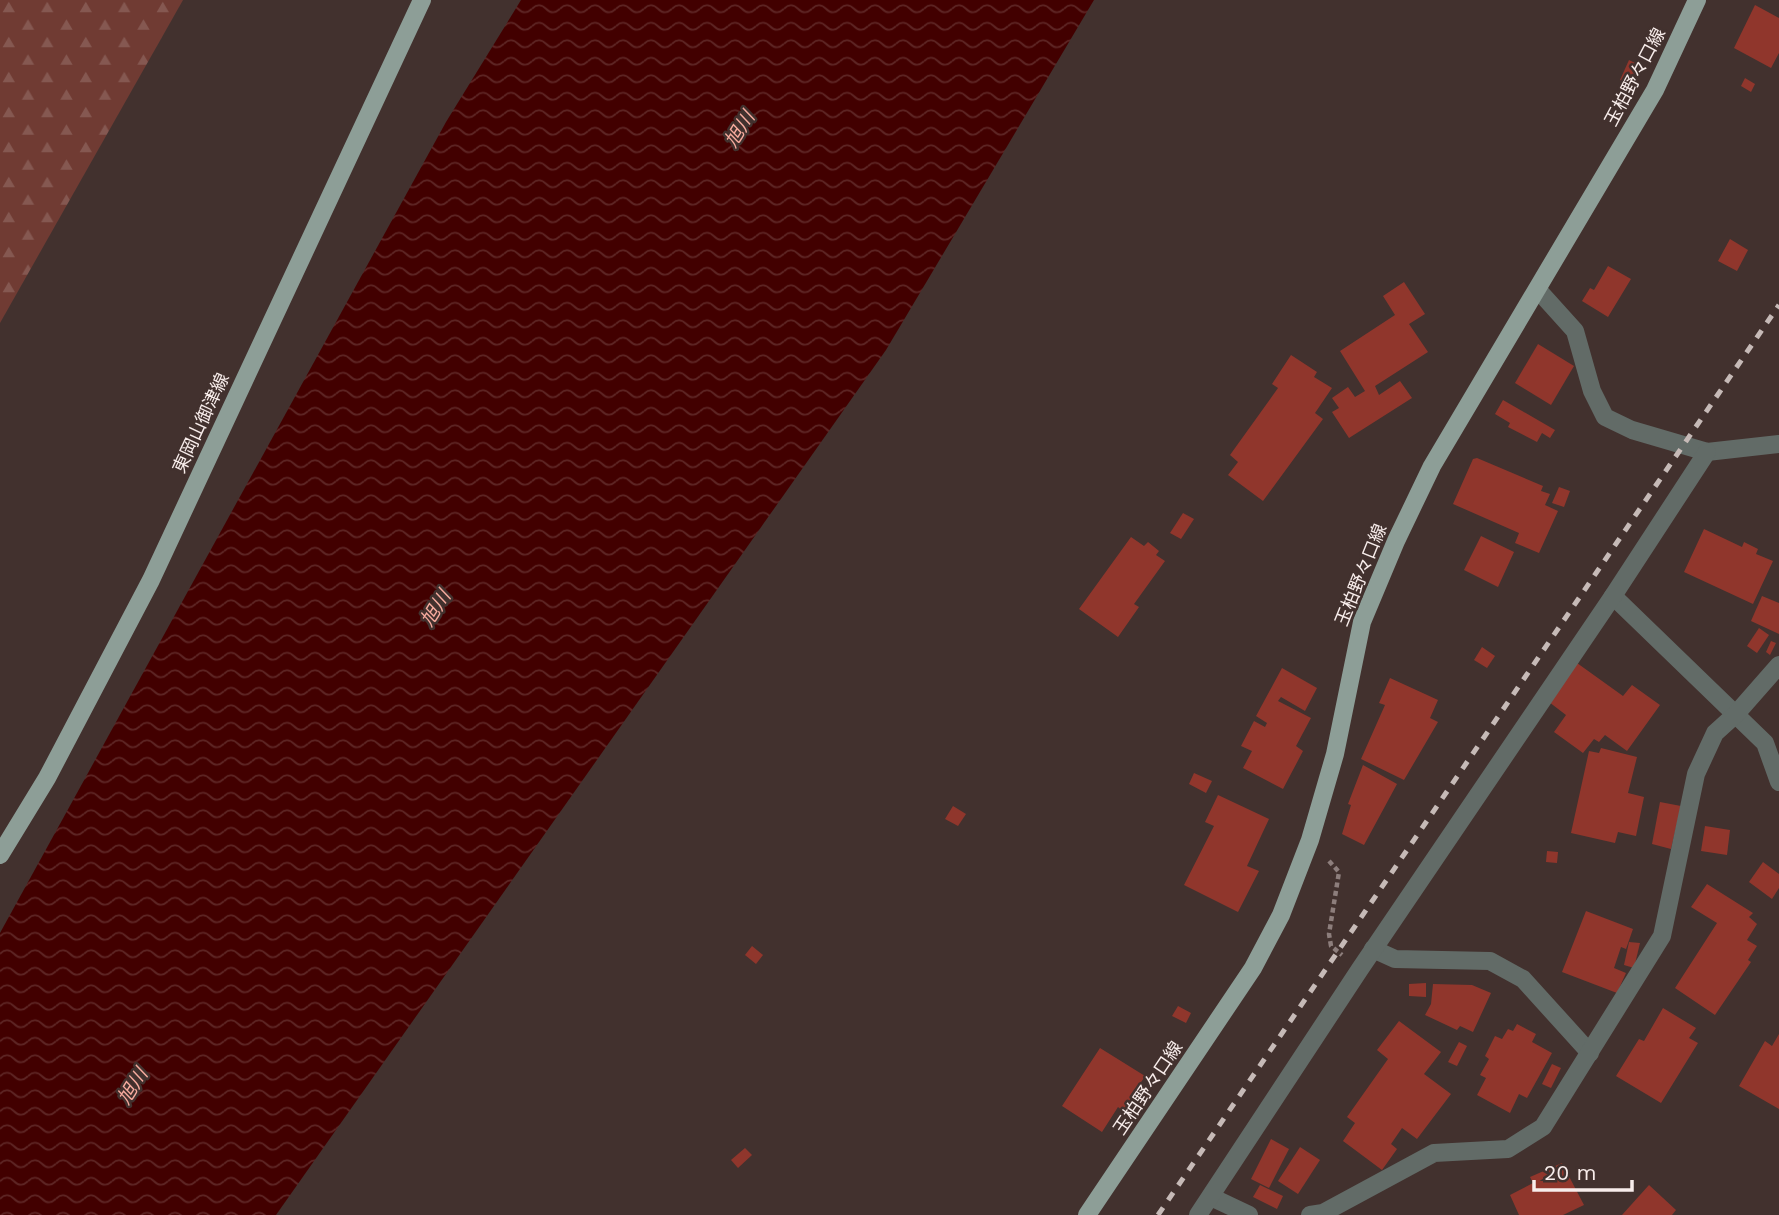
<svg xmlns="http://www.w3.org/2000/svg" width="1779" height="1215" font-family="'Work Sans','Noto Sans JP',sans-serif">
<defs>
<pattern id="forest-firs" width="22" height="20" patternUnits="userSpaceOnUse" patternTransform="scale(1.75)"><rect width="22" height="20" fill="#703b33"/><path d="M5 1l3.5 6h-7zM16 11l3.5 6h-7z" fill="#855851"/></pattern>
<pattern id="water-waves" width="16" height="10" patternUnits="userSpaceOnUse" patternTransform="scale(1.75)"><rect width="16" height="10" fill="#420000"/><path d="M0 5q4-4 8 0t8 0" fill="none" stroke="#5e2625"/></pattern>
</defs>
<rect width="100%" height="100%" fill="#42312e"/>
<polygon fill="url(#forest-firs)" points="0,0 183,0 0,323"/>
<polygon fill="url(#water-waves)" points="521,0 1094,0 886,350 276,1215 0,1215 0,933 446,122"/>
<g fill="#90362c">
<polygon points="1755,5 1779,18 1779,53 1771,68 1734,48"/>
<polygon points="1629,60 1641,66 1632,86 1620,80"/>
<polygon points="1745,78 1755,84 1751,92 1741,86"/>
<polygon points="1730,239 1748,250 1737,271 1718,261"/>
<polygon points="1608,266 1631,279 1608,317 1582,301 1590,288 1594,290"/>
<polygon points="1404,282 1425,314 1409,324 1428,352 1375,386 1379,395 1400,381 1412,398 1349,438 1332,412 1339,408 1332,398 1348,387 1355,397 1365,391 1340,351 1395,315 1383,296"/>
<polygon points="1538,344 1574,366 1551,405 1515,383"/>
<polygon points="1291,355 1317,372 1314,377 1332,388 1315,413 1323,419 1263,501 1228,475 1238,462 1230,455 1278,388 1272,384"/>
<polygon points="1503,400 1555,430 1550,438 1542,433 1537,442 1508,427 1510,423 1495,414"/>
<polygon points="1477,458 1543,486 1541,491 1550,494 1545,505 1558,511 1539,553 1515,543 1519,533 1453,504 1473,459"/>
<polygon points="1559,487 1570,491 1564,507 1552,503"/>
<polygon points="1183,513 1194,519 1181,539 1170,533"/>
<polygon points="1704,529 1742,547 1744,542 1758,549 1756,554 1773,561 1753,604 1684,572"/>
<polygon points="1481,536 1514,552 1498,587 1464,570"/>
<polygon points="1131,537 1144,546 1148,542 1159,551 1156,555 1165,561 1134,604 1139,607 1118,637 1079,609"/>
<polygon points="1762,596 1779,603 1779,634 1751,621"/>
<polygon points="1759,628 1769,635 1757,653 1747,646"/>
<polygon points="1771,641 1776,643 1770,655 1766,652"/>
<polygon points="1482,647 1495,656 1487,668 1474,660"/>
<polygon points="1577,663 1623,696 1632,685 1660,705 1627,751 1605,735 1599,742 1594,739 1583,753 1554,732 1566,715 1549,702"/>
<polygon points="1282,668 1317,688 1305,711 1281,697 1278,701 1311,718 1296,746 1303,751 1283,789 1243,768 1252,751 1241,746 1254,721 1265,727 1267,723 1256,716"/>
<polygon points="1390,678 1438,700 1430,718 1438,722 1404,780 1361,759 1385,705 1379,703"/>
<polygon points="1601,748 1637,757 1628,793 1644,797 1636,836 1618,832 1615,843 1571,833 1589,751 1599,753"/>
<polygon points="1363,765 1397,784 1364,845 1342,834 1351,805 1348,804"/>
<polygon points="1194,773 1212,781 1206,793 1189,784"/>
<polygon points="1218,795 1269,819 1247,866 1259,871 1238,912 1184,885 1214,826 1205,822"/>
<polygon points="1660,802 1681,806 1671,849 1652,844"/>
<polygon points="953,806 966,814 958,826 945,819"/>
<polygon points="1705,826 1730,830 1727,855 1701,851"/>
<polygon points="1547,851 1558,852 1557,863 1546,862"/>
<polygon points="1763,862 1779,874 1779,888 1772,899 1749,882"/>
<polygon points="1707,884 1753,913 1749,917 1757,924 1747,940 1757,946 1748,960 1751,962 1715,1015 1675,988 1717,923 1691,907"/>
<polygon points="1586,911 1633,929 1626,949 1621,947 1614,968 1626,973 1617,993 1562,972"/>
<polygon points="1629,942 1640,943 1634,968 1624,965"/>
<polygon points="752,946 763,955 756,964 745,955"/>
<polygon points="1426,983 1426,997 1409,996 1409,984"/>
<polygon points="1433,984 1472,985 1491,993 1473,1032 1460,1026 1457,1030 1425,1015 1431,1004"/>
<polygon points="1178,1006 1191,1013 1186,1023 1172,1016"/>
<polygon points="1663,1008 1696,1028 1689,1038 1698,1043 1661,1103 1616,1076 1639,1039 1644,1041"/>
<polygon points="1399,1021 1441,1052 1424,1074 1451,1094 1417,1139 1402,1128 1391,1144 1397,1149 1382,1170 1343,1141 1355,1123 1347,1117 1388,1059 1377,1050"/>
<polygon points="1517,1024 1536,1034 1532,1042 1552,1053 1527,1098 1519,1094 1510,1113 1477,1095 1486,1078 1480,1075 1489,1059 1485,1056 1495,1036 1502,1039 1508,1029 1513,1031"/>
<polygon points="1779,1034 1779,1109 1739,1086 1765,1041 1772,1046"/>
<polygon points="1459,1042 1467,1046 1457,1066 1448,1062"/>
<polygon points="1100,1048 1145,1076 1123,1111 1118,1107 1102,1132 1062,1106"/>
<polygon points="1552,1064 1561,1068 1551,1088 1542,1084"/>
<polygon points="1271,1139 1289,1149 1269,1188 1251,1179"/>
<polygon points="1300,1147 1320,1160 1298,1194 1278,1181"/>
<polygon points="745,1148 752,1155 738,1168 731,1160"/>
<polygon points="1562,1163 1584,1205 1563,1215 1519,1215 1510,1195 1533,1183 1530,1177"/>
<polygon points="1260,1185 1283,1196 1277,1209 1253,1197"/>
<polygon points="1649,1185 1676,1210 1672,1215 1622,1215"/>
</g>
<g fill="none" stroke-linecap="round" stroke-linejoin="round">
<polyline stroke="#8d7e7c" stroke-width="4.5" stroke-dasharray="5 3.5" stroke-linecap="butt" points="1329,861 1339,872 1329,934 1331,946 1342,955"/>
<g stroke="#626b67" stroke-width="18">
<polyline points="1538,290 1575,331 1592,391 1605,417 1632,430 1707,452 1779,444"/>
<polyline points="1613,596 1765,743 1779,782"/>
<polyline points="1373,949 1395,959 1490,961 1523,979 1590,1053"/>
<polyline points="1211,1197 1249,1215"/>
<polyline points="1198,1215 1360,969 1613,596 1707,452"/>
<polyline points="1310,1215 1323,1213 1434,1153 1508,1149 1543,1127 1662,936 1696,774 1715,733 1736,714 1779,665"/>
</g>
<g stroke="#8d9e97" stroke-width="18">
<polyline points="0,855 47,778 151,580 422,0"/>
<polyline points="1087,1215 1253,968 1281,915 1310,840 1335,754 1362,622 1396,541 1432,466 1655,90 1697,0"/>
</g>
<polyline stroke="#c6bab7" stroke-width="5" stroke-dasharray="9 9" stroke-linecap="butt" points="1158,1215 1779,305"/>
</g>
<g text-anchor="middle" stroke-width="5" stroke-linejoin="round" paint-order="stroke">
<g font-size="18" fill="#f8edeb" stroke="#42312e">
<text transform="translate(1635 77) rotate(-62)" y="6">玉柏野々口線</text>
<text transform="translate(201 423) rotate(-65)" y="6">東岡山御津線</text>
<text transform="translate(1361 575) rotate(-68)" y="6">玉柏野々口線</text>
<text transform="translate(1148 1088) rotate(-56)" y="6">玉柏野々口線</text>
</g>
<g font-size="19" font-style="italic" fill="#f7ab9e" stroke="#42312e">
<text transform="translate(739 129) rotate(-58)" y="7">旭川</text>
<text transform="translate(435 608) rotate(-58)" y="7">旭川</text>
<text transform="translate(132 1086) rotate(-58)" y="7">旭川</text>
</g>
</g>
<path d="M1534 1180v10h98v-10" fill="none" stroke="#f8edeb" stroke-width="3.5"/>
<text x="1544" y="1180" font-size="21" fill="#f8edeb" stroke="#42312e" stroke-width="5" paint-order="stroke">20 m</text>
</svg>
